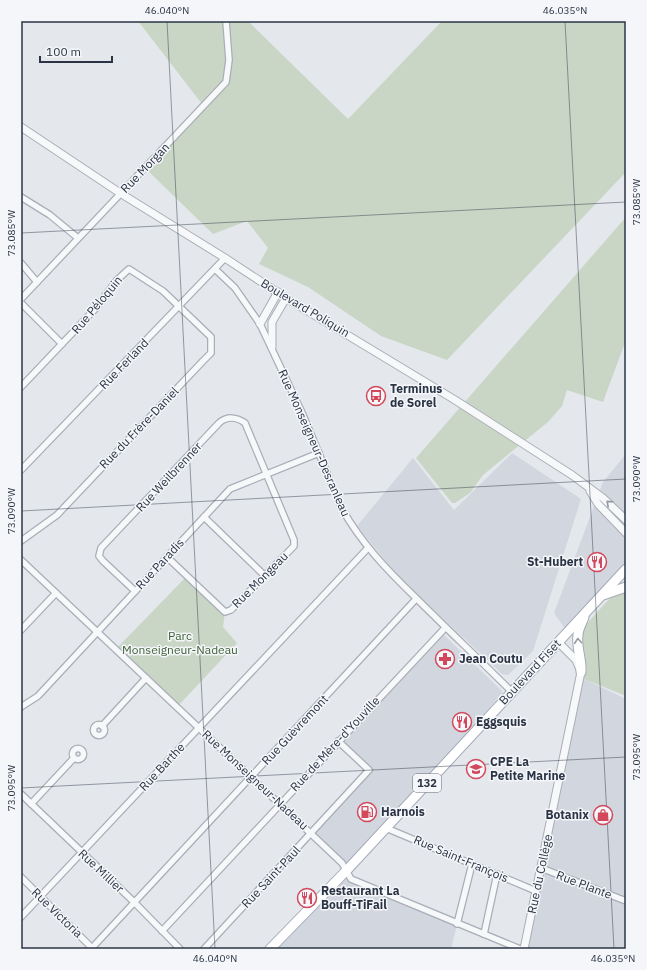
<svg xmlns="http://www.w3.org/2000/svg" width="647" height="970" font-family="'IBM Plex Sans',sans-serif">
<rect width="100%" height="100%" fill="#e4e7ec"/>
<g fill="#d2d6de">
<polygon points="512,453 581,499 533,651 508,675 502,674 398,576 357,526 413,458 454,510"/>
<polygon points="626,454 626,565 566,630 554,613 603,482"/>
<polygon points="444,635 503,692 347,871 351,879 457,924 451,949 273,949 347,871 311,833 369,770 338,741"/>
<polygon points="584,679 626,699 626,949 524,949"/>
</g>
<g fill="#c9d6c5">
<polygon points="138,21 248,21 348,119 442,21 626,21 626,172 447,360 381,336 308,287 259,264 268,248 247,221 213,234 148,171 202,104"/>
<polygon points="626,217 626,340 603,402 567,390 562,406 548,422 483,475 470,493 455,503 452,503 416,458"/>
<polygon points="187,576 225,612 223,627 237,643 177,707 116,649"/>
<polygon points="626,589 626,696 584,679 580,631 611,597"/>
</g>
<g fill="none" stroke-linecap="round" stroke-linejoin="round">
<defs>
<g id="minor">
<polyline points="21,197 50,215 78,238"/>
<polyline points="21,263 37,282"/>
<path d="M215,269L235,288L260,324L303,415L341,507C361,543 387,570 416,598C448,630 480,660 512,692"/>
<polyline points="21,299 226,82 229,60 226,21"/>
<polyline points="21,303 62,344"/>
<polyline points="21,387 96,308 117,280 129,269 163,291 211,337 211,353 203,361 57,515 21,541"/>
<polyline points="21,470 225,258"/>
<polyline points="204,517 265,576"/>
<polyline points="21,560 342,863 351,879 520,949"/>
<path d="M135,591L103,561L99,556L101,548L219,423C227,416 237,417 245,423L294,540V546L231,610L225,612L167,557"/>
<polyline points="21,630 56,593"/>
<polyline points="21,707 38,696 230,489 319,453"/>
<circle cx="99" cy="730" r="5.5"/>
<polyline points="102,726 146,678"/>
<circle cx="78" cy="754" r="5.5"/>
<polyline points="21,794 134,902 180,949"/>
<polyline points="31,804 74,758"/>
<polyline points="386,828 536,891"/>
<polyline points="541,868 626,901"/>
<polyline points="21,877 93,949"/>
<polyline points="21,917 368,548"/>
<polyline points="457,924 472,864"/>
<polyline points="162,931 445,628"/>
<polyline points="484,934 497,874"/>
<polyline points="91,949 416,599"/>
<polyline points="204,949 369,770 338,741"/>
</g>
<g id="tertiary">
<polyline points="21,127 120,193 225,258 286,298 455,400 572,475 603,498 626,520"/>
<polyline points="260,324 278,292"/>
<polyline points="272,347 272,322 286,298"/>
<polyline points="590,491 598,504 626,533"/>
<polyline points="524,949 581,672 576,660 558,642"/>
</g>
<g id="primary">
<polyline points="603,595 626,587"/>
<path d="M581,672C582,659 576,647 578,635C578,629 582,623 584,617"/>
<polyline points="270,949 347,870 626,569"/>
</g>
</defs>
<use href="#minor" stroke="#a9aeb7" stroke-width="8"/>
<use href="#tertiary" stroke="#a9aeb7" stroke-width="9"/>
<use href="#primary" stroke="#a3abb8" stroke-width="11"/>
<use href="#minor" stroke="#f7f8fa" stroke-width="5.5"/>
<use href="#tertiary" stroke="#f7f8fa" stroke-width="7"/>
<use href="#primary" stroke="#fff" stroke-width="9"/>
</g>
<defs><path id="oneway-chevron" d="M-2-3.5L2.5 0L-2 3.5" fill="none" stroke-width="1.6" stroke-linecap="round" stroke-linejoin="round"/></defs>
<use stroke="#9196a0" href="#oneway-chevron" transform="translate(609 503) rotate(-138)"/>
<use stroke="#959aa2" href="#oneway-chevron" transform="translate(578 641) rotate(-95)"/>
<path fill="none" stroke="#2b3445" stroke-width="1" stroke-opacity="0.45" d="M167,21L215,949M565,21L614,949M21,233L626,202M21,511L626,479M21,788L626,757"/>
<defs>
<symbol id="bus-ring" viewBox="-11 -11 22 22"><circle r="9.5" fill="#f4f6f9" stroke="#d1495b" stroke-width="1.5"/><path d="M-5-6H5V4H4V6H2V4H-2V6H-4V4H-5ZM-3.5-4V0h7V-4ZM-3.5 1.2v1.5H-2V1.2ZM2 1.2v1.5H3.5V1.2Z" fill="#d1495b"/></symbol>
<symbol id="restaurant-ring" viewBox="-11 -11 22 22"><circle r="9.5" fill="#f4f6f9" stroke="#d1495b" stroke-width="1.5"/><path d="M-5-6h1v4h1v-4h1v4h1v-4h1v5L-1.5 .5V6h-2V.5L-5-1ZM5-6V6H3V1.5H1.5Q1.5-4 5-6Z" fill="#d1495b"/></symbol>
<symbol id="pharmacy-ring" viewBox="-11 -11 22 22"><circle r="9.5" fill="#f4f6f9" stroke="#d1495b" stroke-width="1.5"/><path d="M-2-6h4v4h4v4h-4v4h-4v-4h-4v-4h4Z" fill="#d1495b"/></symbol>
<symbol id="school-ring" viewBox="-11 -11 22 22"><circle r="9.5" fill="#f4f6f9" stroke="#d1495b" stroke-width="1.5"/><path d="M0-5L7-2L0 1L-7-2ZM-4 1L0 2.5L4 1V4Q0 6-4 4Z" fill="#d1495b"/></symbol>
<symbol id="fuel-ring" viewBox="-11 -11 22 22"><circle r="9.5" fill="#f4f6f9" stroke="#d1495b" stroke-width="1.5"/><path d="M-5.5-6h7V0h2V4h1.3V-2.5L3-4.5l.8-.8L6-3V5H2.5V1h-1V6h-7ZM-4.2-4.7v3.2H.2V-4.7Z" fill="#d1495b"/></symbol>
<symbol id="shop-ring" viewBox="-11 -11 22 22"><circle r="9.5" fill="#f4f6f9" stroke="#d1495b" stroke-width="1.5"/><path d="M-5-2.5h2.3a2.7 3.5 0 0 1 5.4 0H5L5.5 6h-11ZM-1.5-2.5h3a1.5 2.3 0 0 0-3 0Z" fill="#d1495b"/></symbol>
</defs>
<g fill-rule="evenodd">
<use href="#bus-ring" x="365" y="385" width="22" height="22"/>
<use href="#restaurant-ring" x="586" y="551" width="22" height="22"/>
<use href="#pharmacy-ring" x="434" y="648" width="22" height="22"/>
<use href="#restaurant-ring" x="451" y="711" width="22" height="22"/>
<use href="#school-ring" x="465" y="758" width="22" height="22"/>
<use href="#fuel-ring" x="356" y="801" width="22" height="22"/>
<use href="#shop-ring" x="592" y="804" width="22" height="22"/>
<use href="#restaurant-ring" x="296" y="887" width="22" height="22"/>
</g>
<g text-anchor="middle" stroke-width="3" stroke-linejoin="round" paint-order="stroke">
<rect fill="#f4f6f9" stroke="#676e7b" stroke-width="1" x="413" y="774" width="28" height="18" rx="3"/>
<g font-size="11" font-weight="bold" fill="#2b3445">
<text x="427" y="787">132</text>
</g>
<g font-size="12" fill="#2b3445" stroke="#f4f6f9">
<text transform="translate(145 168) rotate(-46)" y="4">Rue Morgan</text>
<text transform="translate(97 305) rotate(-50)" y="4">Rue Péloquin</text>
<text transform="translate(305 308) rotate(31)" y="4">Boulevard Poliquin</text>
<text transform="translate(124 364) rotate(-46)" y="4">Rue Ferland</text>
<text transform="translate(139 428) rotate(-46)" y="4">Rue du Frère-Daniel</text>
<text transform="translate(314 443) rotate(66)" y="4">Rue Monseigneur-Desranleau</text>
<text transform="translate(169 477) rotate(-47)" y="4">Rue Weilbrenner</text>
<text transform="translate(160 564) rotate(-47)" y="4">Rue Paradis</text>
<text transform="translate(260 580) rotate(-45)" y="4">Rue Mongeau</text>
<text transform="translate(530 672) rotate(-47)" y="4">Boulevard Fiset</text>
<text transform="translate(295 730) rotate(-47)" y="4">Rue Guèvremont</text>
<text transform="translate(335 744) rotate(-47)" y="4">Rue de Mère-d'Youville</text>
<text transform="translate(162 767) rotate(-47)" y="4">Rue Barthe</text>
<text transform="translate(255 780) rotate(43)" y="4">Rue Monseigneur-Nadeau</text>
<text transform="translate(461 859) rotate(23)" y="4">Rue Saint-François</text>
<text transform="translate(101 871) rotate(43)" y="4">Rue Millier</text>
<text transform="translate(540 874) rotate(-78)" y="4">Rue du Collège</text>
<text transform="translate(271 877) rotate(-47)" y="4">Rue Saint-Paul</text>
<text transform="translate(584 885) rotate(21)" y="4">Rue Plante</text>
<text transform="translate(57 913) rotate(44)" y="4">Rue Victoria</text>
</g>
<g font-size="12" font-weight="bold" fill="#2b3445" stroke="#f4f6f9" text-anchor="start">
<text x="390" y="393">Terminus<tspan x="390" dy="14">de Sorel</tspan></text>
<text x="583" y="566" text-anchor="end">St-Hubert</text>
<text x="459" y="663">Jean Coutu</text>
<text x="476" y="726">Eggsquis</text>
<text x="490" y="766">CPE La<tspan x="490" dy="14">Petite Marine</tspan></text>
<text x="381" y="816">Harnois</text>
<text x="589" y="819" text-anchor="end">Botanix</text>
<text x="321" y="895">Restaurant La<tspan x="321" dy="14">Bouff-TiFail</tspan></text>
</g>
<g font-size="12" fill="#3f6138" stroke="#f4f6f9">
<text x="180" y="640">Parc<tspan x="180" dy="14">Monseigneur-Nadeau</tspan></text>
</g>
</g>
<rect width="647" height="970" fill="none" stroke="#f4f6f9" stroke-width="44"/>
<path d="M40 56v6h72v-6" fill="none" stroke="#2b3445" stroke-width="2"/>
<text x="46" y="56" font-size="12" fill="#2b3445" stroke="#f4f6f9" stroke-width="3" paint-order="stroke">100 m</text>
<rect x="22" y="22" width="603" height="926" fill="none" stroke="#2b3445" stroke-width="1.5"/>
<g font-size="10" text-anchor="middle" fill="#2b3445">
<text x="167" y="14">46.040°N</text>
<text x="565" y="14">46.035°N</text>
<text transform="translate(636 202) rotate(-90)" y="4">73.085°W</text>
<text transform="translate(11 233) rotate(-90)" y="4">73.085°W</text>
<text transform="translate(636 479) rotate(-90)" y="4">73.090°W</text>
<text transform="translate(11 511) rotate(-90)" y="4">73.090°W</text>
<text transform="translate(636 757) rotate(-90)" y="4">73.095°W</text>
<text transform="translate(11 788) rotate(-90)" y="4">73.095°W</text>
<text x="215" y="962">46.040°N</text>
<text x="613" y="962">46.035°N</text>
</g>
</svg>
